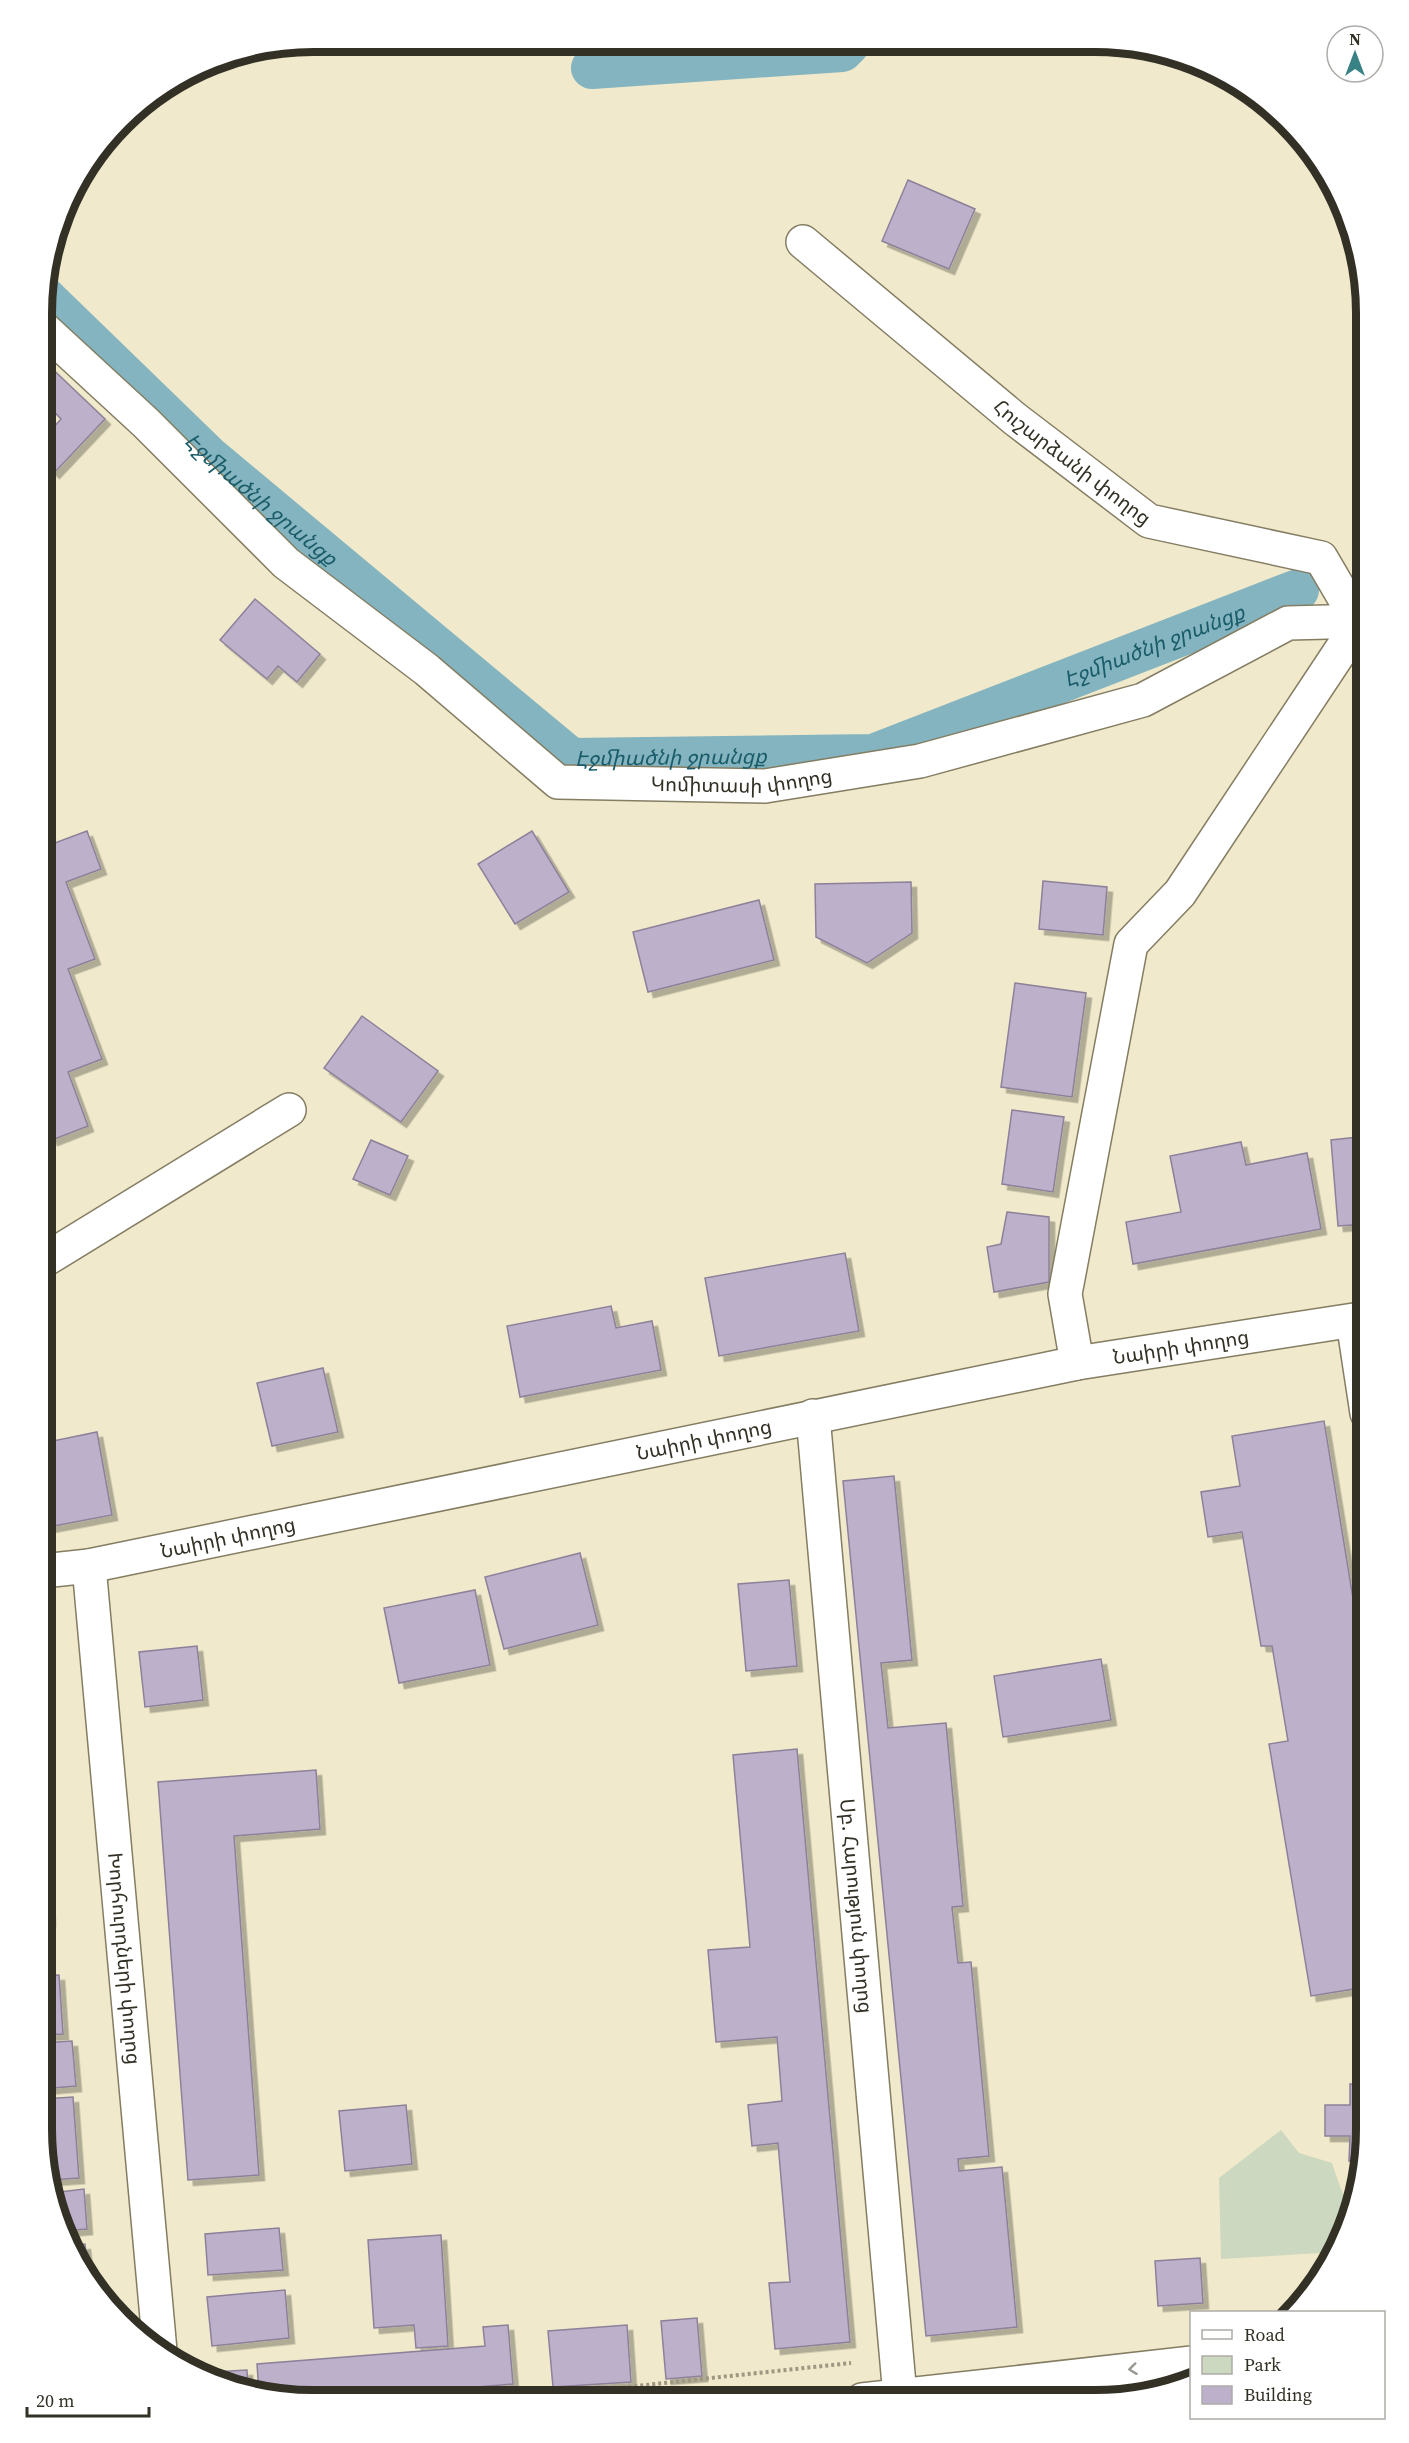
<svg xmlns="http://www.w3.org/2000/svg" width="1409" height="2443" font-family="'Source Serif 4','Noto Sans Armenian',serif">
<defs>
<filter id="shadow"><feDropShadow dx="5.5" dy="5.5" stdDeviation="0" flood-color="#0004"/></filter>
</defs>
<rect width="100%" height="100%" fill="#f0e9cb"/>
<path fill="#ccd8bf" d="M1281,2130L1299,2153L1332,2163C1344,2202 1358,2214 1336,2252L1221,2259L1219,2178Z"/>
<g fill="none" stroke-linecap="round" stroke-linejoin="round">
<g stroke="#83b4bf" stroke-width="42">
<polyline points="592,68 842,51 848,45"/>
<path id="s1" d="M44,297L210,458L571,759L873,755L1298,590"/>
</g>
</g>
<g fill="#bdb0ca" stroke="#8d819a" stroke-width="1.5" filter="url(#shadow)">
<polygon points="908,180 975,209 949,269 882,241"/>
<polygon points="1367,339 1367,377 1356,343"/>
<polygon points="44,361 105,419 54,473 44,463 44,438 61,419 44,401"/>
<polygon points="255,599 320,654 297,682 278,666 267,679 220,640"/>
<polygon points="87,831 101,869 66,882 95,959 68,969 102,1059 68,1072 88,1126 52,1140 43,1115 44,847"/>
<polygon points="532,831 569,892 515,924 478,864"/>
<polygon points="1043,881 1107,887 1103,935 1039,929"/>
<polygon points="911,882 912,933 867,963 816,937 815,884"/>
<polygon points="759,900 774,960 648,992 633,932"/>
<polygon points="1015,983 1086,993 1072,1097 1001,1087"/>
<polygon points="362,1016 438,1071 401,1122 324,1068"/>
<polygon points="1012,1110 1064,1117 1053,1192 1002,1184"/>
<polygon points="1367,1136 1367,1224 1338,1226 1331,1140"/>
<polygon points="371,1140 408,1156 390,1195 353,1179"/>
<polygon points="1241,1142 1246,1165 1307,1153 1321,1229 1133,1264 1126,1222 1181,1212 1170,1156"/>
<polygon points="1007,1212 1049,1217 1049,1282 994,1292 987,1247 1001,1244"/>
<polygon points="845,1253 859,1331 719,1356 705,1278"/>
<polygon points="611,1306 616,1328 652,1321 661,1370 520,1397 507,1326"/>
<polygon points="323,1368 338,1432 272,1446 257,1383"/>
<polygon points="1324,1421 1367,1684 1367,1744 1355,1746 1367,1803 1366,1987 1311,1996 1269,1744 1288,1741 1272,1646 1261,1646 1242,1532 1208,1537 1201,1492 1240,1486 1232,1436"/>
<polygon points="97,1432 112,1515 43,1528 43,1443"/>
<polygon points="894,1476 912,1660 881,1663 888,1728 946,1723 963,1906 952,1907 958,1963 971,1962 989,2156 958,2159 959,2171 1002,2167 1017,2327 926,2336 843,1481"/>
<polygon points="580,1553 598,1625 504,1649 485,1577"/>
<polygon points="789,1580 797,1666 746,1671 738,1584"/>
<polygon points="475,1590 490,1665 399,1683 384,1608"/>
<polygon points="197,1646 203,1700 145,1707 139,1652"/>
<polygon points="1101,1659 1111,1720 1003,1737 994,1676"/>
<polygon points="797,1749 850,2342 775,2349 769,2283 790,2282 778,2143 752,2146 748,2105 782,2101 777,2037 716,2042 708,1950 750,1947 733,1755"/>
<polygon points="316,1770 320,1829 234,1836 259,2175 188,2180 158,1782"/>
<polygon points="42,1786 47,1841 42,1841"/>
<polygon points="42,1852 46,1852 50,1921 42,1921"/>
<polygon points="59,1975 63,2034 42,2035 42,1976"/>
<polygon points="72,2041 76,2086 42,2089 42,2043"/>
<polygon points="1350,2084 1366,2084 1366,2148 1363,2161 1349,2161 1350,2136 1325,2136 1325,2105 1350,2105"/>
<polygon points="73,2097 79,2178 50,2180 42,2130 42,2099"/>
<polygon points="406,2105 412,2164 345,2171 339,2111"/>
<polygon points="84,2189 87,2229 63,2231 57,2217 52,2193"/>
<polygon points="279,2228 283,2270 208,2275 205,2234"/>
<polygon points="441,2235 448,2346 416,2348 414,2325 374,2328 368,2240"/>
<polygon points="85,2244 89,2282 71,2246"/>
<polygon points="1200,2258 1203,2303 1158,2306 1155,2261"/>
<polygon points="285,2290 289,2338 212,2346 207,2297"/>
<polygon points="697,2318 702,2376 666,2379 661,2321"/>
<polygon points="508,2325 513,2384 333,2399 278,2399 259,2393 257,2364 485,2346 483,2327"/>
<polygon points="627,2325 631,2382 553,2387 548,2331"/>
<polygon points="247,2370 248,2390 195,2373"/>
</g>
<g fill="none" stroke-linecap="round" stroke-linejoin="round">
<defs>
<g id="street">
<path id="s2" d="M803,242L1015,419L1149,521L1321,558L1359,623L1180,893L1131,944L1065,1294L1077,1363"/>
<path id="s3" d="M44,329L146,423L286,563L427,670L558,782L765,786L920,761L1143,700L1288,623L1367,621"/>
<polyline points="43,1261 289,1110"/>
<polyline points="1353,1321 1367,1413"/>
<path id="s4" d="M813,1416L900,2396"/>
<path id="s5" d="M89,1566L160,2351"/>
<path id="s6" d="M43,1571L89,1566L1077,1363L1367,1318"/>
</g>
<polyline id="highway" points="862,2400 1192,2363"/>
</defs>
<use href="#street" stroke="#847d63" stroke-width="36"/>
<use href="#highway" stroke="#847d63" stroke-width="36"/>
<polyline stroke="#9e9883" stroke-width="4" stroke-dasharray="3 3" stroke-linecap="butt" points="515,2399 851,2363"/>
<use href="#street" stroke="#fff" stroke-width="33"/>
<use href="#highway" stroke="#fff" stroke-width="33"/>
</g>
<defs><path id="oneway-chevron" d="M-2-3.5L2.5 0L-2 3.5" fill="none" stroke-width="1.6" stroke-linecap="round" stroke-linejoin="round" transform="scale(1.5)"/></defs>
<use stroke="#999892" href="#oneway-chevron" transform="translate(1133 2369) rotate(173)"/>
<g text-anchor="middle" stroke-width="6" stroke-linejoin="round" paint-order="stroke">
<g font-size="20" fill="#333025" stroke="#fff">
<text dy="7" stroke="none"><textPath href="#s2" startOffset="348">Հուշարձանի փողոց</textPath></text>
<text dy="7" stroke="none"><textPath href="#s3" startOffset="870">Կոմիտասի փողոց</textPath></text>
<text dy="7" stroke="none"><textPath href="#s6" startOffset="1160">Նաիրի փողոց</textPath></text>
<text dy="7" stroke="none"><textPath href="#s6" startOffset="674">Նաիրի փողոց</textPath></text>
<text dy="7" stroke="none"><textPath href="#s6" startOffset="188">Նաիրի փողոց</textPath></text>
<text dy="7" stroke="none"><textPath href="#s4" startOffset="492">Սբ. Հարություն փողոց</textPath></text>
<text dy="7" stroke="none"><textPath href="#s5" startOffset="394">Խորհուրդների փողոց</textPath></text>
</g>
<g font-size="21" font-style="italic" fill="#1a5c69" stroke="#fff">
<text dy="7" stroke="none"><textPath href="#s1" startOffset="297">Էջմիածնի ջրանցք</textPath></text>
<text dy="7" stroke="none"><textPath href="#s1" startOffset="1305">Էջմիածնի ջրանցք</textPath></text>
<text dy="7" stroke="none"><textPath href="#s1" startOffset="801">Էջմիածնի ջրանցք</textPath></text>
</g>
</g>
<path d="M0 0H1409V2443H0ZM313 52H1095A261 261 0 0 1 1356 313V2129A261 261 0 0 1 1095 2390H313A261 261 0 0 1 52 2129V313A261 261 0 0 1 313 52Z" fill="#fff" fill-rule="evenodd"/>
<path fill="none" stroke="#333025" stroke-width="8" d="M313 52H1095A261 261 0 0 1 1356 313V2129A261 261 0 0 1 1095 2390H313A261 261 0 0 1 52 2129V313A261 261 0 0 1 313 52Z"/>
<rect x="1190" y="2311" width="195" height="108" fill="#ffffff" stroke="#adaca8" stroke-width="1.5"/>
<rect x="1202" y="2330" width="30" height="9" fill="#ffffff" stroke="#adaca8" stroke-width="1.5"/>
<text x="1244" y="2341" font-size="18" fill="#333025">Road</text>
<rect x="1202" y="2356" width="30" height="18" fill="#ccd8bf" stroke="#adaca8" stroke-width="1.5"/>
<text x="1244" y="2371" font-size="18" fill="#333025">Park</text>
<rect x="1202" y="2386" width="30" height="18" fill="#bdb0ca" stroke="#adaca8" stroke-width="1.5"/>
<text x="1244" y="2401" font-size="18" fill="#333025">Building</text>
<g transform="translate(1355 54)"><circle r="28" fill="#ffffff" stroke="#adaca8" stroke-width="1.5"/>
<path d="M0-4.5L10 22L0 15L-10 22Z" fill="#388184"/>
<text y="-9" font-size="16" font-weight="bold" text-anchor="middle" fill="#333025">N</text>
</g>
<path d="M27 2407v9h122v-9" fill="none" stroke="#333025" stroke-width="3"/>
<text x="36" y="2407" font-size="18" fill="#333025" stroke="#ffffff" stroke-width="4.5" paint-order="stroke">20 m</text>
</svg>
